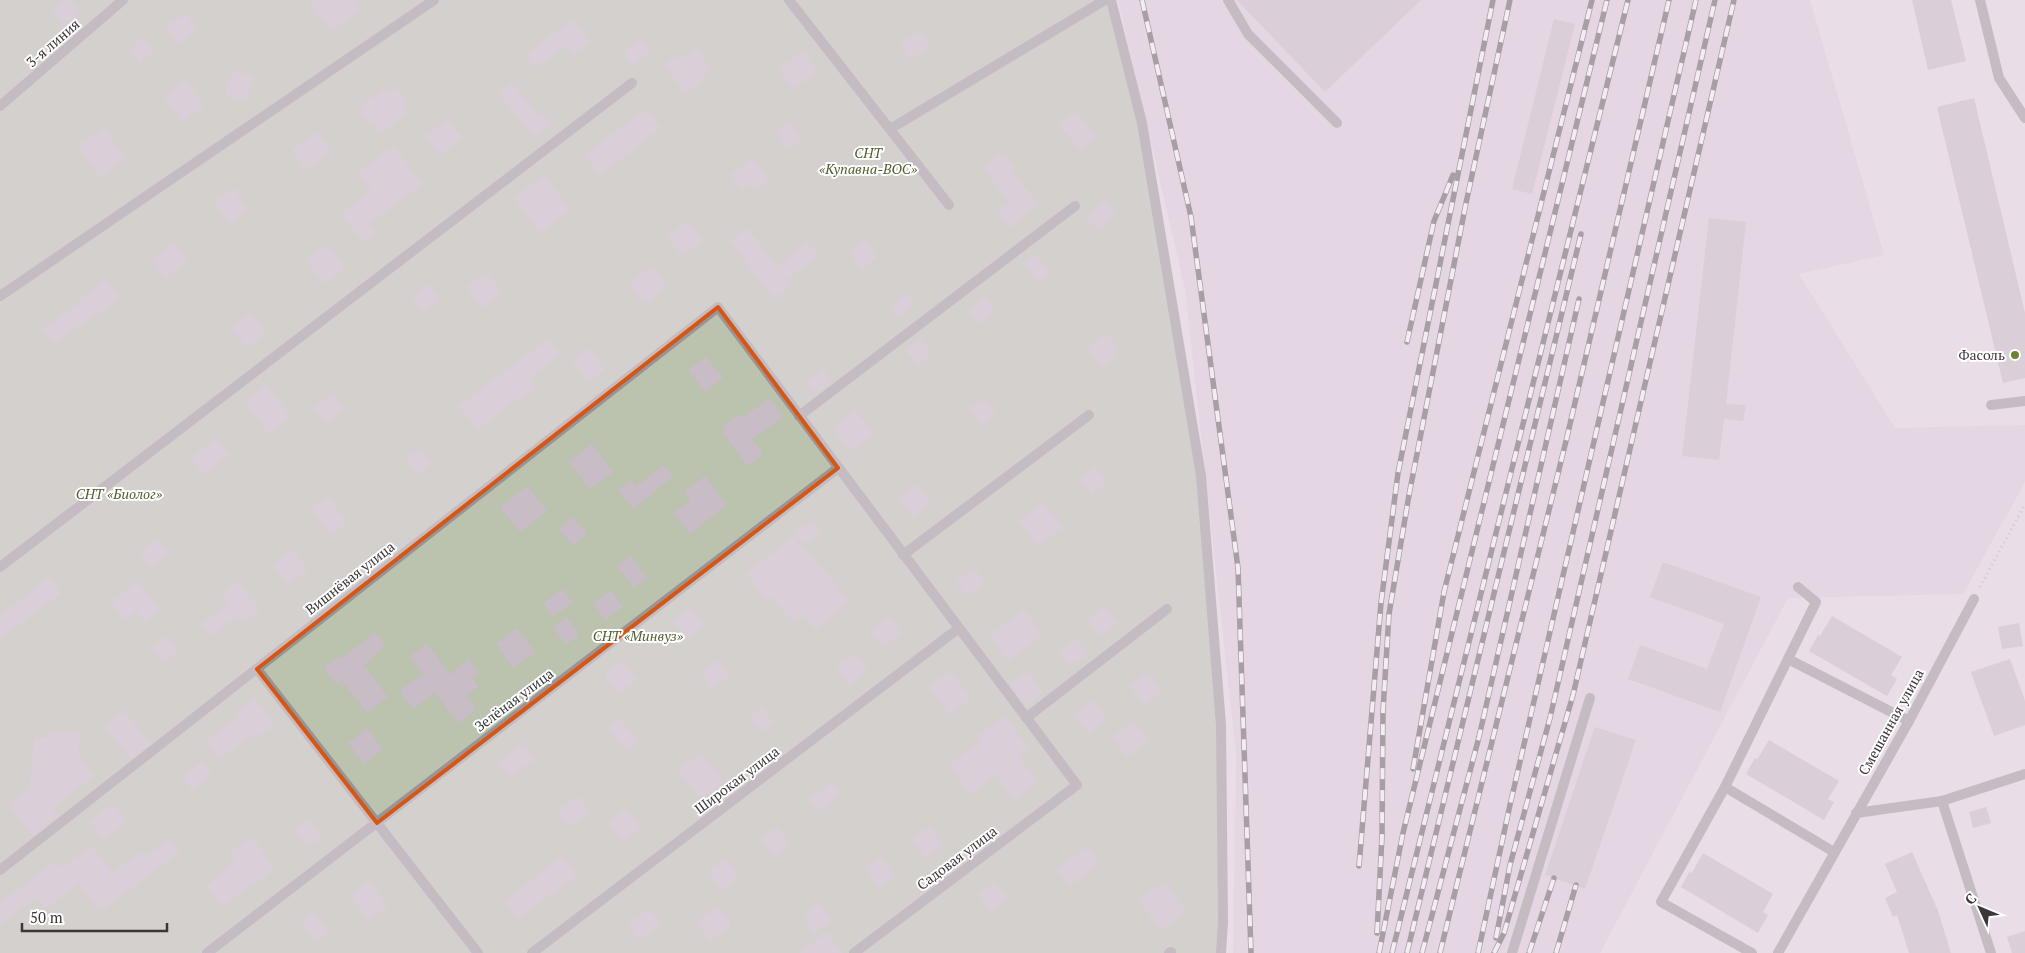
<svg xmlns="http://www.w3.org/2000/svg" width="2025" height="953" font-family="'PT Serif',serif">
<rect width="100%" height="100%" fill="#e9dde7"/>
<polygon fill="#e0cede" points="1118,0 1810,0 1884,255 1799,274 1895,428 2025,425 2025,482 1963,594 1788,598 1600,953 1233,953 1236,754 1185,289"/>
<polygon fill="#bbc2ae" points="0,0 1111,0 1142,123 1201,476 1221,725 1221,953 0,953"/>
<g fill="#c8bcc6">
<polygon points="62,0 70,0 80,12 65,25 52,9"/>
<polygon points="310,0 355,0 361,10 330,31"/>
<polygon points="1237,0 1421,0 1325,92"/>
<polygon points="1912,0 1951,0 1966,61 1928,70"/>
<polygon points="186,13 198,29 177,44 166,27"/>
<polygon points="1554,19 1575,24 1532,194 1512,189"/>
<polygon points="572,20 590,42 574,54 567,45 535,68 525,55"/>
<polygon points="919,31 930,47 911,60 900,44"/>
<polygon points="142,38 154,51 140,63 129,50"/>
<polygon points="641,38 651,51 633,65 623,52"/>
<polygon points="696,48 712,70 701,78 703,80 685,93 664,65 677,55 680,59"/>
<polygon points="803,51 817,71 794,89 779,69"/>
<polygon points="233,70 254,76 246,101 225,95"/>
<polygon points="187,81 204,107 182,122 164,96"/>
<polygon points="512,83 537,116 542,112 551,125 534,137 499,93"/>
<polygon points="385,88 389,93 397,88 407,103 403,106 408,113 381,133 373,122 369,125 360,112 363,110 361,107 365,104 364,103"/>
<polygon points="1974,98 2025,313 2025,378 2003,383 1937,107"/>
<polygon points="646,109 661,128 600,175 585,155"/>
<polygon points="1076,111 1097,137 1080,150 1059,125"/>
<polygon points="448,120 462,138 440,155 426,136"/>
<polygon points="790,121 803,139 789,149 776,131"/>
<polygon points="104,128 125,159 99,177 78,146"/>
<polygon points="318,132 331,152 305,170 292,150"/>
<polygon points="394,146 422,184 369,224 376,233 364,243 341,214 371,190 358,173"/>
<polygon points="1003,152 1015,167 1011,171 1038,203 1010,228 997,213 1010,202 983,168"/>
<polygon points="753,158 769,180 754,191 749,184 741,189 731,175"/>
<polygon points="544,175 570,210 540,233 514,198"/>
<polygon points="234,188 248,210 229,223 214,201"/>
<polygon points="1105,201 1116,215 1098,231 1086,217"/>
<polygon points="1709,218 1746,222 1726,404 1746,405 1743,421 1724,419 1719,460 1682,456"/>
<polygon points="688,221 703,240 682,256 667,237"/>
<polygon points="747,228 778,267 807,242 818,255 787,280 792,286 775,299 730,241"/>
<polygon points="864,239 877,257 862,269 848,251"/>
<polygon points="175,243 188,262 165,278 152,259"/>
<polygon points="327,245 345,269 324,284 306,260"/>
<polygon points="1035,254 1051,273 1039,283 1023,264"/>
<polygon points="651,266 667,286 645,304 629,284"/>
<polygon points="486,272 502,292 482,308 467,287"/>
<polygon points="107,280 121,299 53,343 43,328 81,302 79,299"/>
<polygon points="428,284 440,300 424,312 412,296"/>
<polygon points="906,293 915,304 899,317 890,306"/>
<polygon points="985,298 995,311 979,324 969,310"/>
<polygon points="251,313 266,333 247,348 232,328"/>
<polygon points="1106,333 1119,348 1114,352 1117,356 1103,368 1087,348"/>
<polygon points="548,339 560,354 529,378 536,387 521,400 519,397 478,429 459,406"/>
<polygon points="920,339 932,353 918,365 906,350"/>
<polygon points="588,348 605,369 589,382 572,360"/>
<polygon points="706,356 723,378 706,392 688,370"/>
<polygon points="823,369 832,381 815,394 806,382"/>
<polygon points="267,385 291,417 269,434 245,401"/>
<polygon points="333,393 345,408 326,423 314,408"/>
<polygon points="770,398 783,417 752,439 763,454 748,466 722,432 725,430 723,427 739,414 742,418"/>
<polygon points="984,398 996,414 981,425 969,409"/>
<polygon points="855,410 874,434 851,451 832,427"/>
<polygon points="216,438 229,455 204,475 191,458"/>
<polygon points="592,444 613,472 590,489 569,462"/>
<polygon points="421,448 432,463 417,474 406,459"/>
<polygon points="664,465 674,476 633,509 618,490 631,480 636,486"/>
<polygon points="1095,467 1107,482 1092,495 1079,480"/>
<polygon points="705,476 727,505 690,534 674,513 690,501 684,492"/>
<polygon points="917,484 931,503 913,517 899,498"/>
<polygon points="527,486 547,511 520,532 500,507"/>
<polygon points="327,496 347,522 331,535 311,509"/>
<polygon points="1043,503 1062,528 1038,546 1019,521"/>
<polygon points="573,517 587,534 573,546 559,529"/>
<polygon points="812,521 820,532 804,545 795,533"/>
<polygon points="793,537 837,585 835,587 849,602 816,629 803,615 794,623 771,597 766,600 746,573"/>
<polygon points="156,539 168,554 152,567 140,552"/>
<polygon points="293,550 308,570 288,585 273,565"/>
<polygon points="631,555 647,578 634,588 617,565"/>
<polygon points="1663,562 1761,597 1720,712 1628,679 1640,645 1707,669 1724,624 1650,597"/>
<polygon points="974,568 985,583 967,596 956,581"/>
<polygon points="49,578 61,593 0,639 0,616"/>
<polygon points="137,581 160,610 145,622 136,611 125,620 111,603"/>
<polygon points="238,582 260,610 243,623 237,616 212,636 202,624 228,604 221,595"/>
<polygon points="563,589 573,603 552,617 543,603"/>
<polygon points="611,590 623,607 605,620 593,603"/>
<polygon points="1105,606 1118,623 1100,636 1087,619"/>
<polygon points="691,608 704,626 687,639 673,621"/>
<polygon points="1024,610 1043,635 1008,661 989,636"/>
<polygon points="1832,616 1902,657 1891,675 1897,679 1887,696 1809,651 1818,635 1820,636"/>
<polygon points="567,617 579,635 566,645 553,627"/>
<polygon points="889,617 901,633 882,647 870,631"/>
<polygon points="2019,623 2023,646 2002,649 1998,627"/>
<polygon points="517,628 535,652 513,668 496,644"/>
<polygon points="375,632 386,646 364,665 388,697 367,713 342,680 336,684 324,668 339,656 341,659"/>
<polygon points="166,636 178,651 163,663 151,648"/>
<polygon points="1076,638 1088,654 1071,667 1059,651"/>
<polygon points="427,644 450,674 469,659 479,673 472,678 479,686 466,696 477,709 458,723 435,692 413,709 399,691 423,674 410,657"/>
<polygon points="855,654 868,671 849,685 836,667"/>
<polygon points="2010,659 2025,701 2025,725 1994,736 1971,672"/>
<polygon points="719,660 730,676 711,689 701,673"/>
<polygon points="623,661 637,680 618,694 604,675"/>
<polygon points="950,671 971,698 950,715 929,687"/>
<polygon points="1027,671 1043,692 1026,706 1010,684"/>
<polygon points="1147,673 1162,692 1145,705 1130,686"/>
<polygon points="255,699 275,724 256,738 252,734 219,760 205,741 239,716 237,713"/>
<polygon points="1092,700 1107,719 1089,734 1074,714"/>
<polygon points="762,707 774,723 762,732 750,716"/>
<polygon points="125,711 150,744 131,759 105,726"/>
<polygon points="1005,716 1029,749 1018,756 1038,782 1014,800 996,775 970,794 949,765 981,741 977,737"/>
<polygon points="620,718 638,742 626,751 608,727"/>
<polygon points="1134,721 1149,740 1127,757 1112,737"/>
<polygon points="1595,727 1636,740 1585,889 1545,875"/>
<polygon points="367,728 383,749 364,764 348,743"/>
<polygon points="50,732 80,734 78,755 94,776 52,809 58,816 33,836 9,805 30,788 34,738 49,738"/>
<polygon points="1769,740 1839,781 1828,799 1834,802 1824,820 1746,774 1755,758 1757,760"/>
<polygon points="524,744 535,759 510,777 499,762"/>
<polygon points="701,753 724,782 702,798 678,770"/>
<polygon points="202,762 212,775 192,790 183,777"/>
<polygon points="831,783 840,795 819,811 810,799"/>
<polygon points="578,796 589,811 570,826 558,811"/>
<polygon points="113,804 127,822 104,840 90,821"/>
<polygon points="1986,807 1991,823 1973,828 1969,812"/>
<polygon points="626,809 641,828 623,842 609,823"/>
<polygon points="308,820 322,837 307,848 294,830"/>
<polygon points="930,826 943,845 925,858 912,839"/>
<polygon points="777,827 790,845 774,857 761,839"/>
<polygon points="252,837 275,869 252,885 251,884 223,907 206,886 235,862 229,854"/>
<polygon points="170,839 180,852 100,912 79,883 46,908 37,897 0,925 0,903 56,861 61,868 92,846 112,873 142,852 145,857"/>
<polygon points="1087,847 1099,863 1070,886 1057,869"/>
<polygon points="1912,852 1938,911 1951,953 1909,953 1897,915 1893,917 1885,898 1897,892 1885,864"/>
<polygon points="1703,853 1773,894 1763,912 1768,915 1758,933 1681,887 1690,871 1692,873"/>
<polygon points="562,856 577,876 518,918 505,901"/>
<polygon points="881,856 895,876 879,887 865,868"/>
<polygon points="725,858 739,877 722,890 708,871"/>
<polygon points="369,882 388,906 369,920 350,896"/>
<polygon points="995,882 1008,899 991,912 978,894"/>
<polygon points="1163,882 1186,911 1162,930 1139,901"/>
<polygon points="819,903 832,920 814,933 805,921 808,919 804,914"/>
<polygon points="718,906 732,925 710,941 696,922"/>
<polygon points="649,909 661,924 639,940 628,925"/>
<polygon points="314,912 329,931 316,942 301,922"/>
<polygon points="2025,931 2025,953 2012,953 2007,937"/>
<polygon points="827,932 842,953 799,953"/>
</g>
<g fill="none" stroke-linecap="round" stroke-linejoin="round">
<polyline stroke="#b5abb3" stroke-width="3" stroke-dasharray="1 4" stroke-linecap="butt" points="1980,587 2025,504"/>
<g stroke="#999498" stroke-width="10">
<polyline points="789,0 949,205"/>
<polyline points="1228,0 1248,34 1337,123"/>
<polyline points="890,129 1105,0"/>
<polyline points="1991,405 2025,401"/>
<polyline points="799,416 1075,206"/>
<polyline points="903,555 1089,415"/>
<polyline points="1788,659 1909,721"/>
<polyline points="1026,718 1167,609"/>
<polyline points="1725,787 1834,852"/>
<polyline points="1512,953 1590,698"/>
<polyline points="1752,953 1661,902 1725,787 1816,602 1798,587"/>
</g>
<g stroke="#999498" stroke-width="10">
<polyline points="1111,0 1142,123 1201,476 1221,725 1223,922 1221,953"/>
<polyline points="1980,0 1999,78 2025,118"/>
<polyline points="0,106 123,0"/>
<polyline points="0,296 434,0"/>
<polyline points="0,567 632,83"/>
<polyline points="257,669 478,953"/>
<polyline points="1942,801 1991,953"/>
<polyline points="1856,813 1942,801 2025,774"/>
<polyline points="0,870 718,307 1077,785 854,953"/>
<polyline points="207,953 838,468"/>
<polyline points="532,953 959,628"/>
<polyline points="1169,953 1171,952"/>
<polyline points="1778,953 1909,721 1974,599"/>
</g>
<defs>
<g id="rail">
<polyline points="1142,0 1191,217 1238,568 1251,953"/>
<polyline points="1407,342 1434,221 1453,175"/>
<polyline points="1413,769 1444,592 1592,0"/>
<polyline points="1359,866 1381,603 1398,473 1493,0"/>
<polyline points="1377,933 1382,836 1383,711 1389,614 1409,495 1466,203 1510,0"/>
<polyline points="1496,938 1510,865 1550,718 1715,0"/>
<polyline points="1379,953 1403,833 1607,0"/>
<polyline points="1392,953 1628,0"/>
<polyline points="1407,953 1581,234"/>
<polyline points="1422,953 1479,737 1579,299"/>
<polyline points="1440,953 1567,437 1669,0"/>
<polyline points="1478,953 1510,805 1696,0"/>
<polyline points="1494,953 1504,933 1573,695 1734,0"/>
<polyline points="1529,953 1554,878"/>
<polyline points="1556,953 1576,885"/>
</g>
</defs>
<use href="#rail" stroke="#595358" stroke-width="5.5"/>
<use href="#rail" stroke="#fff" stroke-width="4" stroke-dasharray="11" stroke-linecap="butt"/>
</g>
<path d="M0 0H2025V953H0ZM718,307L838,468L377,823L257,669Z" fill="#e9dde7" fill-opacity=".55" fill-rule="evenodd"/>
<path fill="none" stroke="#d75611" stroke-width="4" stroke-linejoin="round" d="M718,307L838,468L377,823L257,669Z"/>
<circle fill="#6d8334" stroke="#fff" stroke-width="2" cx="2015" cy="355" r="5"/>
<g text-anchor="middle" stroke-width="4" stroke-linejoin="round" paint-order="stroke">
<g font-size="14" fill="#3b363a" stroke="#fff">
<text transform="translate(53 43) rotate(-41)" y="5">3-я линия</text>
<text transform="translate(350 578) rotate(-38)" y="5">Вишнёвая улица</text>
<text transform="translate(514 700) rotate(-37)" y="5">Зелёная улица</text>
<text transform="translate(1891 722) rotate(-61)" y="5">Смешанная улица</text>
<text transform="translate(737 780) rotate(-37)" y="5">Широкая улица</text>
<text transform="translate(957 858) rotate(-37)" y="5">Садовая улица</text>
</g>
<g font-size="14" font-style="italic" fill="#4f5d2d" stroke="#fff">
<text x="868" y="158">СНТ<tspan x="868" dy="16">«Купавна-ВОС»</tspan></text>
<text x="119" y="499">СНТ «Биолог»</text>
<text x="638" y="641">СНТ «Минвуз»</text>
</g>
<g font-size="14" fill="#3b363a" stroke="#fff" text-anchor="end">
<text x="2005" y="360">Фасоль</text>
</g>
</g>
<g transform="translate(1980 908) rotate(314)" stroke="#ffffff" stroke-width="4" paint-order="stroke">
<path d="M0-4L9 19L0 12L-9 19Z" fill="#3b363a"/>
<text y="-8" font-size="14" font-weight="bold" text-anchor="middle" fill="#3b363a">С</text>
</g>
<path d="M22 923v8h145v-8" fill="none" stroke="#3b363a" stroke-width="2.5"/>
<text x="30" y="923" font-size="15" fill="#3b363a" stroke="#ffffff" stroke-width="4" paint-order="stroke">50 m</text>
</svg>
